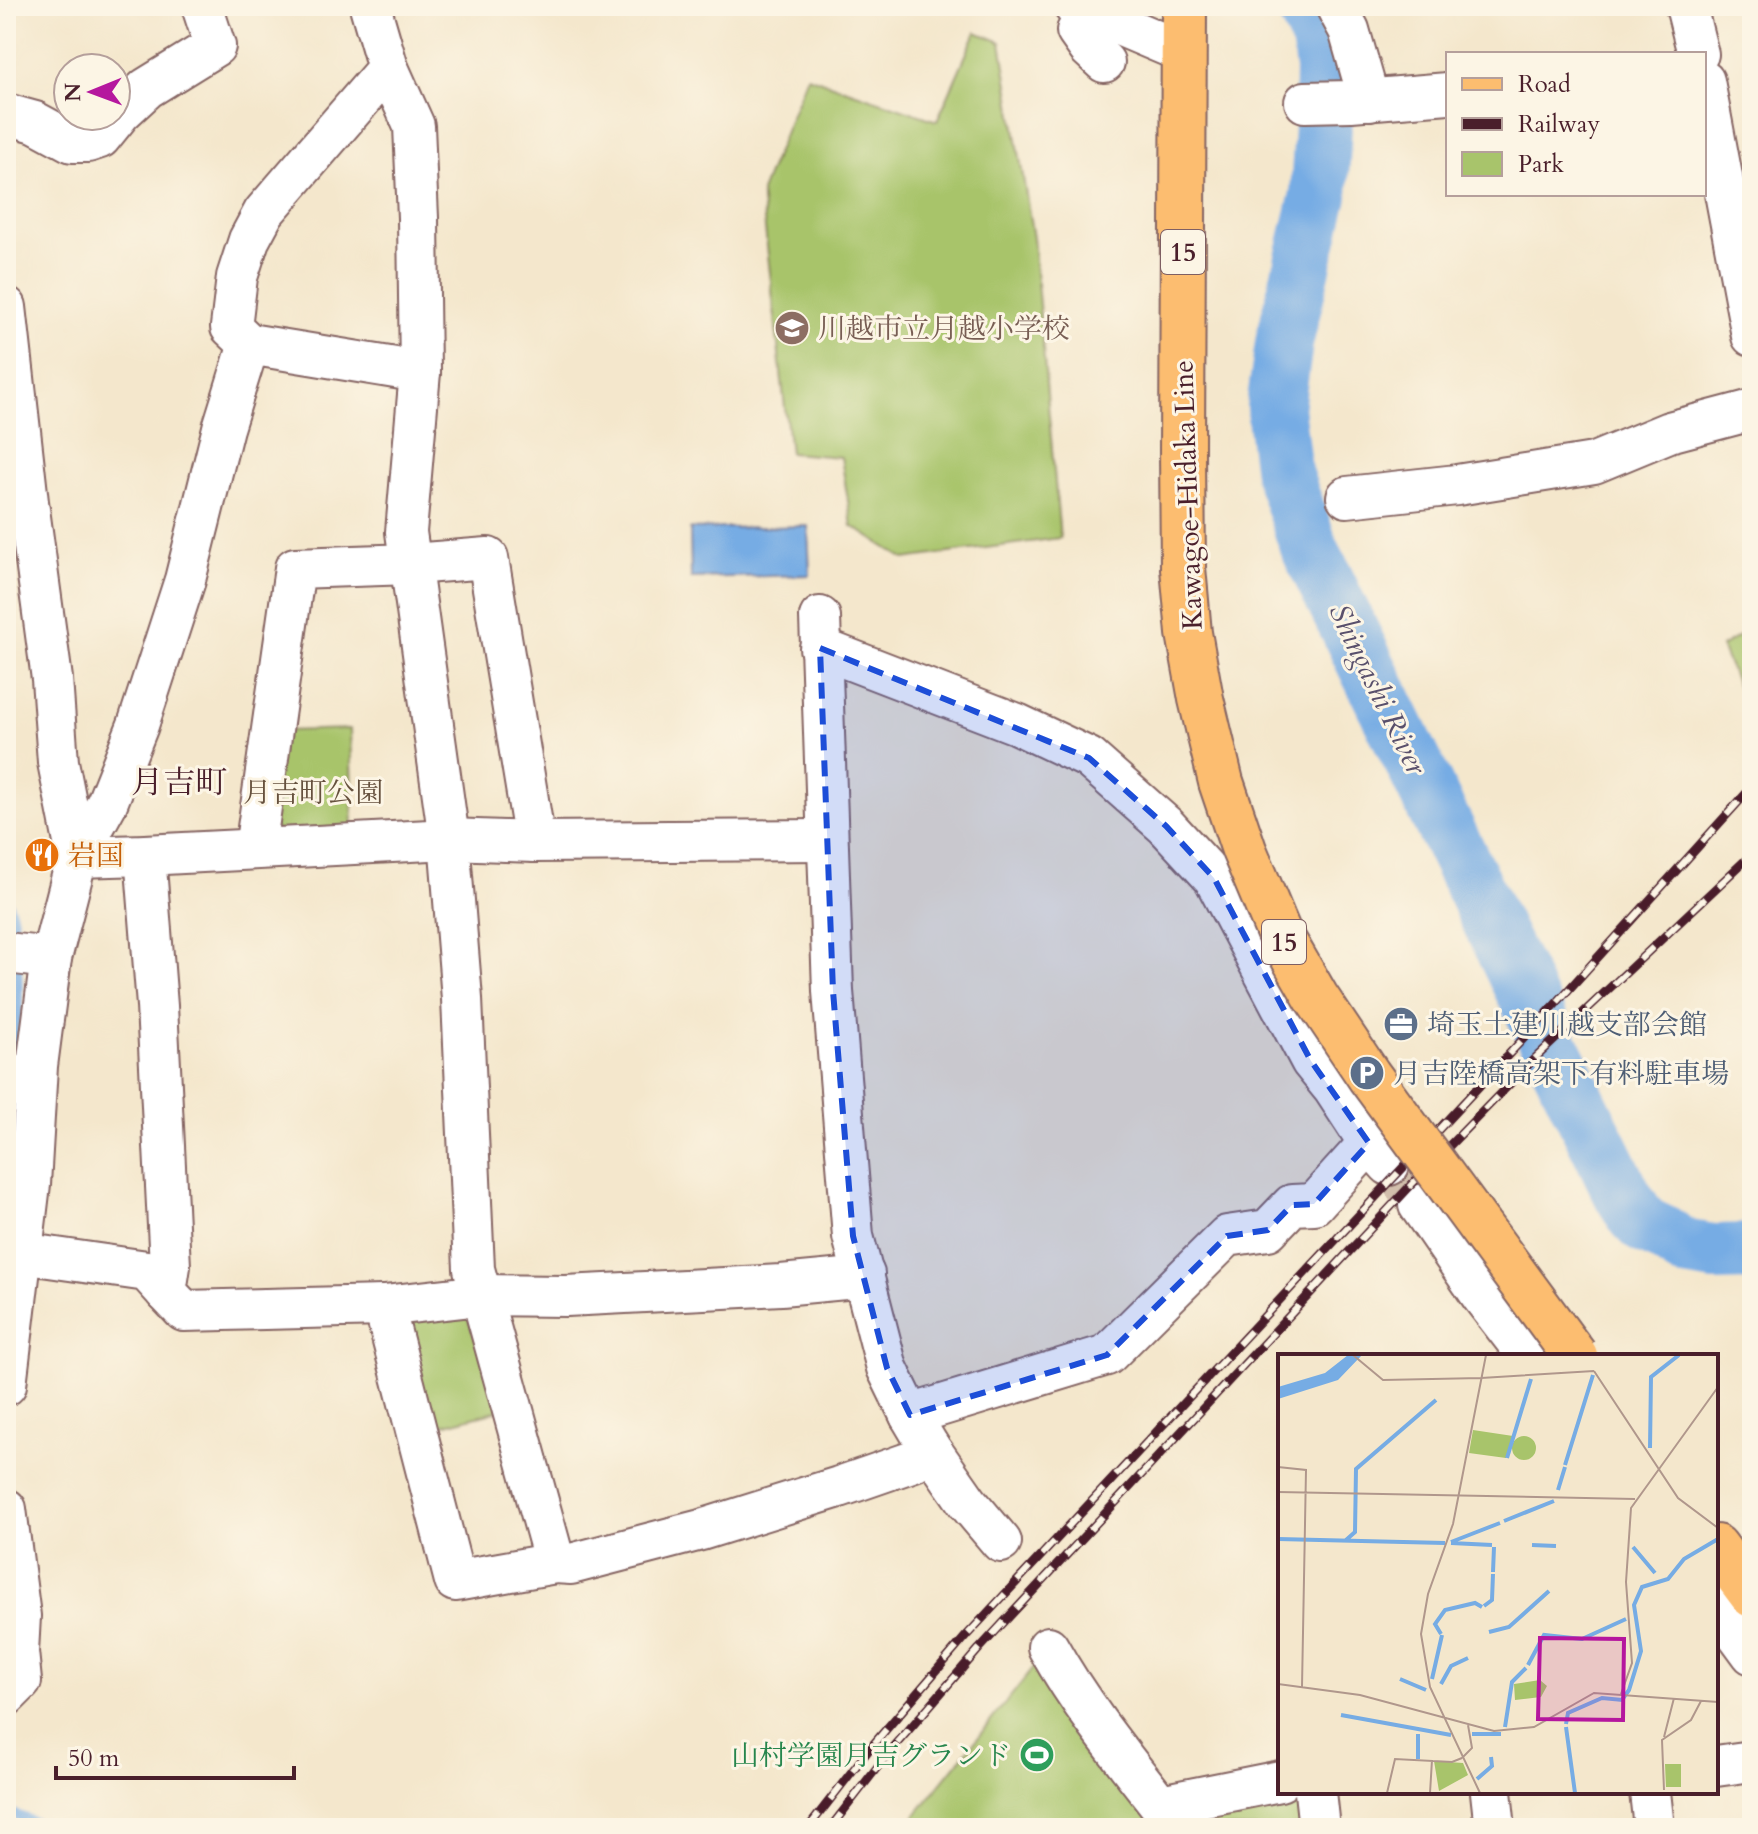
<svg xmlns="http://www.w3.org/2000/svg" width="1758" height="1834" font-family="Cardo,'Noto Serif JP',serif">
<rect width="100%" height="100%" fill="#fcf5e5"/>
<filter id="ink" filterUnits="userSpaceOnUse"><feTurbulence type="fractalNoise" baseFrequency=".0125" numOctaves="2"/><feDisplacementMap in="SourceGraphic" scale="16" xChannelSelector="R" yChannelSelector="G"/><feConvolveMatrix kernelMatrix="1 2 1 2 8 2 1 2 1" color-interpolation-filters="sRGB"/></filter>
<filter id="wash" filterUnits="userSpaceOnUse"><feTurbulence type="fractalNoise" baseFrequency=".006" numOctaves="4" result="noise"/><feDisplacementMap in="SourceGraphic" scale="32" xChannelSelector="R" yChannelSelector="G"/><feGaussianBlur stdDeviation="1.8" result="paint"/><feColorMatrix in="noise" values="0 0 0 0 0 0 0 0 0 0 0 0 0 0 0 0 0 1.4 0 .05"/><feComposite in="paint" operator="in"/></filter>
<g filter="url(#wash)">
<rect width="100%" height="100%" fill="#f4e7cc"/>
<g fill="#a8c46b" stroke="#79724b" stroke-width="2">
<polygon points="976,32 1001,42 1033,238 1060,538 904,559 852,526 841,457 790,453 761,192 807,76 937,121"/>
<polygon points="1752,628 1752,720 1721,647"/>
<polygon points="350,729 353,829 279,832 270,823 283,731"/>
<polygon points="466,1313 500,1410 427,1429 404,1317"/>
<polygon points="1038,1662 1155,1813 1298,1792 1303,1828 917,1828 915,1816"/>
</g>
<polygon fill="#76ace4" stroke="#606688" stroke-width="2" points="808,526 810,575 691,578 690,529"/>
<g fill="none" stroke-linecap="round" stroke-linejoin="round">
<g stroke="#76ace4" stroke-width="10">
<polyline points="6,897 12,915 17,947"/>
<path d="M6,1096C18,1059 19,1002 17,963"/>
<polyline points="6,1811 48,1828"/>
</g>
<polyline stroke="#76ace4" stroke-width="58" points="1304,6 1320,39 1324,68 1323,126 1319,195 1284,343 1275,408 1283,473 1309,547 1623,1195 1636,1216 1645,1225 1662,1233 1684,1248 1714,1253 1752,1252"/>
</g>
</g>
<g filter="url(#ink)">
<g fill="none" stroke-linecap="round" stroke-linejoin="round">
<polyline stroke="#d2bfac" stroke-width="40" stroke-dasharray="40 20" stroke-linecap="butt" points="1389,1165 1419,1205"/>
<defs>
<g id="minor">
<polyline points="370,6 388,68 414,126 418,218 420,372 406,532 449,839 462,999 474,1269 555,1563 571,1564 701,1530 839,1487 914,1461 929,1447"/>
<polyline points="1074,6 1185,53"/>
<polyline points="1336,6 1349,30 1369,100"/>
<polyline points="1686,6 1698,54"/>
<polyline points="1077,31 1089,48 1104,62"/>
<polyline points="1704,81 1752,336"/>
<polyline points="1305,102 1351,101 1448,93"/>
<polyline points="6,114 35,122 72,142 88,142 100,138 121,112 147,88 215,46 202,6"/>
<polyline points="6,307 28,502 52,679 58,762 77,857"/>
<polyline points="249,344 231,327 237,277 249,240 264,212 388,68"/>
<polyline points="1347,497 1457,485 1594,463 1669,432 1752,410"/>
<polyline points="820,617 833,991 853,1236 887,1368 910,1415 929,1447 968,1503 1001,1542"/>
<polyline points="820,648 1017,724 1089,758 1166,826 1214,878 1311,1061 1333,1088 1369,1143 1389,1165"/>
<polyline points="255,849 295,568 411,564 488,558 535,842"/>
<polyline points="145,855 157,1006 170,1266 166,1292 184,1311 384,1306 481,1295 566,1296 781,1285 845,1279 864,1274"/>
<polyline points="77,857 145,855 449,839 535,842 827,840"/>
<polyline points="6,953 51,958"/>
<polyline points="1419,1205 1481,1295 1528,1356"/>
<polyline points="21,1253 147,1271 166,1292"/>
<polyline points="384,1306 455,1581 555,1563"/>
<polyline points="6,1385 30,1184 37,1066 51,958 77,857 107,803 138,725 185,580 223,428 249,344 420,372"/>
<polyline points="910,1415 1107,1355 1227,1236 1268,1230 1292,1205 1314,1204 1369,1143"/>
<polyline points="6,1509 20,1616 18,1652 21,1681 6,1696"/>
<polyline points="1716,1605 1752,1654"/>
<path d="M1048,1647C1079,1703 1120,1754 1160,1805L1280,1781"/>
<polyline points="1716,1766 1752,1761"/>
<polyline points="1315,1792 1319,1828"/>
<polyline points="1491,1792 1495,1828"/>
<polyline points="1650,1792 1654,1828"/>
</g>
<g id="major">
<polyline points="1182,451 1184,6"/>
<polyline points="1716,1547 1752,1595"/>
</g>
</defs>
<use href="#minor" stroke="#866563" stroke-width="44"/>
<use href="#major" stroke="#866563" stroke-width="48"/>
<use href="#minor" stroke="#fff" stroke-width="40"/>
<use href="#major" stroke="#fcbd6f" stroke-width="44"/>
<defs>
<g id="rail">
<polyline points="808,1828 871,1747 967,1635 1552,1008 1752,787"/>
<polyline points="830,1828 886,1756 979,1649 1412,1184 1531,1062 1752,854"/>
</g>
</defs>
<use href="#rail" stroke="#4a1f2b" stroke-width="9"/>
<use href="#rail" stroke="#fcf5e5" stroke-width="6" stroke-dasharray="18" stroke-linecap="butt"/>
<defs>
<polyline id="major-bridge" points="1182,451 1183,568 1189,633 1201,699 1221,782 1244,850 1278,931 1316,997 1369,1076 1575,1356"/>
</defs>
<use href="#major-bridge" stroke="#866563" stroke-width="48" stroke-linecap="butt"/>
<use href="#major-bridge" stroke="#fcbd6f" stroke-width="44"/>
</g>
</g>
<path fill="#1d4ed8" fill-opacity="0.2" stroke="#1d4ed8" stroke-width="6" stroke-dasharray="16 10" stroke-linejoin="round" d="M820,648L1089,758L1166,826L1214,878L1311,1061L1369,1143L1314,1204L1292,1205L1268,1230L1227,1236L1107,1355L910,1415L887,1368L853,1236L833,991Z"/>
<defs>
<symbol id="school-disc" viewBox="-11 -11 22 22"><circle r="9.5" fill="#8d6e63" stroke="#fcf5e5"/><path d="M0-5L7-2L0 1L-7-2ZM-4 1L0 2.5L4 1V4Q0 6-4 4Z" fill="#fff"/></symbol>
<symbol id="restaurant-disc" viewBox="-11 -11 22 22"><circle r="9.5" fill="#e8710a" stroke="#fcf5e5"/><path d="M-5-6h1v4h1v-4h1v4h1v-4h1v5L-1.5 .5V6h-2V.5L-5-1ZM5-6V6H3V1.5H1.5Q1.5-4 5-6Z" fill="#fff"/></symbol>
<symbol id="office-disc" viewBox="-11 -11 22 22"><circle r="9.5" fill="#5c6f8a" stroke="#fcf5e5"/><path d="M-6-3h4V-5.5h4V-3h4V5H-6ZM-1-4.5V-3h2v-1.5ZM-6 0V1H6V0Z" fill="#fff"/></symbol>
<symbol id="parking-disc" viewBox="-11 -11 22 22"><circle r="9.5" fill="#5c6f8a" stroke="#fcf5e5"/><path d="M-3.5-5.5H1a3.5 3.5 0 0 1 0 7H-1V5.5H-3.5ZM-1-3.4V-.6H.8a1.4 1.4 0 0 0 0-2.8Z" fill="#fff"/></symbol>
<symbol id="stadium-disc" viewBox="-11 -11 22 22"><circle r="9.5" fill="#2e9e5b" stroke="#fcf5e5"/><path d="M0-5a6.5 5 0 1 0 0 10a6.5 5 0 1 0 0-10ZM-3.5-1.8h7v3.6h-7Z" fill="#fff"/></symbol>
</defs>
<g fill-rule="evenodd">
<use href="#school-disc" x="772" y="308" width="40" height="40"/>
<use href="#restaurant-disc" x="22" y="835" width="40" height="40"/>
<use href="#office-disc" x="1381" y="1004" width="40" height="40"/>
<use href="#parking-disc" x="1347" y="1053" width="40" height="40"/>
<use href="#stadium-disc" x="1017" y="1735" width="40" height="40"/>
</g>
<g text-anchor="middle" stroke-width="6" stroke-linejoin="round" paint-order="stroke">
<g fill="#fcf5e5" stroke="#7f5f63" stroke-width="2">
<rect x="1161" y="230" width="44" height="44" rx="6"/>
<rect x="1262" y="920" width="44" height="44" rx="6"/>
</g>
<g font-size="26" font-weight="bold" fill="#4a1f2b">
<text x="1183" y="261">15</text>
<text x="1284" y="951">15</text>
</g>
<g font-size="28" fill="#785e54" stroke="#fcf5e5" text-anchor="start">
<text x="818" y="338">川越市立月越小学校</text>
</g>
<g font-size="28" fill="#4a1f2b" stroke="#fcf5e5">
<text transform="translate(1187 495) rotate(-92)" y="10">Kawagoe-Hidaka Line</text>
</g>
<g font-size="28" fill="#66513e" stroke="#fcf5e5">
<text x="313" y="802">月吉町公園</text>
</g>
<g font-size="28" fill="#c56008" stroke="#fcf5e5" text-anchor="start">
<text x="68" y="865">岩国</text>
</g>
<g font-size="28" fill="#4e5e75" stroke="#fcf5e5" text-anchor="start">
<text x="1427" y="1034">埼玉土建川越支部会館</text>
<text x="1393" y="1083">月吉陸橋高架下有料駐車場</text>
</g>
<g font-size="28" fill="#27864d" stroke="#fcf5e5" text-anchor="end">
<text x="1011" y="1765">山村学園月吉グランド</text>
</g>
<g font-size="30" font-style="italic" fill="#59506c" stroke="#fcf5e5">
<text transform="translate(1378 689) rotate(64)" y="10">Shingashi River</text>
</g>
<g font-size="32" fill="#4a1f2b" stroke="#fcf5e5">
<text x="179" y="793">月吉町</text>
</g>
</g>
<g transform="translate(1278 1354)">
<rect width="440" height="440" fill="#f4e7cc"/>
<path d="M195,76L235,82L228,104L191,99ZM234 94a12 12 0 1 1 24 0a12 12 0 1 1-24 0ZM262,326L269,332L263,343L237,346L236,330ZM156,407L185,409L190,421L161,437ZM387,410H403V433H388Z" fill="#a8c46b"/>
<path d="M70,1H84L60,26L0,45V33L47,19Z" fill="#76ace4"/>
<path fill="none" stroke="#76ace4" stroke-width="4" d="M372,94L373,23L401,1M229,104L253,25M287,111L315,21M280,136L287,113M226,167L276,147M0,185L167,189M68,186L77,178L78,115L158,46M173,188L222,169M173,189L214,191M254,191L278,192M355,193L377,219M215,218L216,193M206,252L214,246L215,220M211,278L231,273L271,237M163,280L157,270L167,256L197,249L204,253M250,311L266,281L304,285L348,265M122,325L148,336M154,325L164,281M163,330L173,312L190,304M63,361L173,381M288,370L290,359L324,344L344,346L351,336L363,297L356,251L364,233L390,225L406,205L440,185M227,373L234,328L248,314M288,373L297,439M194,380H223M140,405V380M199,425L214,412L213,403"/>
<path fill="none" stroke="#b0978c" stroke-width="2" d="M75,1L105,26L203,24M316,17L400,144L440,174M203,24L316,17M0,113L28,116L24,333M0,138L357,145M0,330L82,341L216,377L256,373L316,339L440,348M343,340L354,309L348,228L353,154L440,33M386,383L396,344M184,404L194,394L190,371M386,436L384,386L413,366L423,347M109,439L117,405L174,408L184,404M152,439L154,406M202,439L152,333L143,280L150,240L175,170L208,1"/>
<path fill="#b5179e" fill-opacity="0.15" stroke="#b5179e" stroke-width="4" d="M262,284L346,285L345,366L260,365Z"/>
<rect width="440" height="440" fill="none" stroke="#4a1f2b" stroke-width="4"/>
</g>
<rect width="1758" height="1834" fill="none" stroke="#fcf5e5" stroke-width="32"/>
<rect x="1446" y="52" width="260" height="144" fill="#fcf5e5" stroke="#b59f9b" stroke-width="2"/>
<rect x="1462" y="78" width="40" height="12" fill="#fcbd6f" stroke="#b59f9b" stroke-width="2"/>
<text x="1518" y="92" font-size="24" fill="#4a1f2b">Road</text>
<rect x="1462" y="118" width="40" height="12" fill="#4a1f2b" stroke="#b59f9b" stroke-width="2"/>
<text x="1518" y="132" font-size="24" fill="#4a1f2b">Railway</text>
<rect x="1462" y="152" width="40" height="24" fill="#a8c46b" stroke="#b59f9b" stroke-width="2"/>
<text x="1518" y="172" font-size="24" fill="#4a1f2b">Park</text>
<g transform="translate(92 92) rotate(269)"><circle r="38" fill="#fcf5e5" stroke="#b59f9b" stroke-width="2"/>
<path d="M0-6L14 30L0 20L-14 30Z" fill="#b5179e"/>
<text y="-12" font-size="22" font-weight="bold" text-anchor="middle" fill="#4a1f2b">N</text>
</g>
<path d="M56 1766v12h238v-12" fill="none" stroke="#4a1f2b" stroke-width="4"/>
<text x="68" y="1766" font-size="24" fill="#4a1f2b" stroke="#fcf5e5" stroke-width="6" paint-order="stroke">50 m</text>
</svg>
